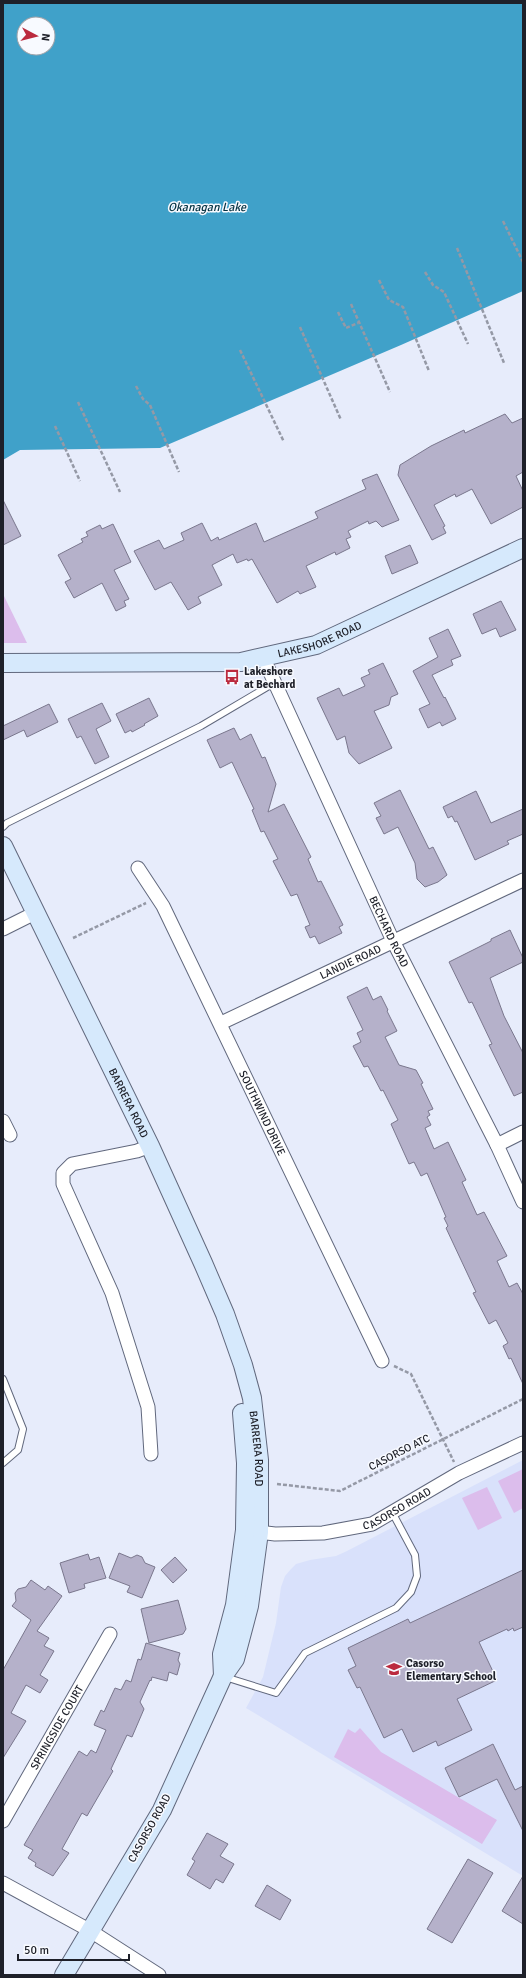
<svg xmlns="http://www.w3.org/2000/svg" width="526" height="1978" font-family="Signika,sans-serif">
<rect width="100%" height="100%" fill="#e7ecfb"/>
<polygon fill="#d9e1fb" points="523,1460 523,1876 246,1708 263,1677 276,1623 281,1587 285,1576 291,1569 296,1564 310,1560 336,1556 347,1551"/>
<g fill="#dcbdec">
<polygon points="3,594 27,643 3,643"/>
<polygon points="523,1469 523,1508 514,1513 498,1481"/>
<polygon points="487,1487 502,1518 478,1530 462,1498"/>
<polygon points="360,1728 381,1752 497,1820 482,1844 334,1757 348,1729 355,1733"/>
</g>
<path fill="#40a1c9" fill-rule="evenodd" d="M3,3H523V291L401,345L160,448L20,450L3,460ZM24,24H48V48H24Z"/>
<g fill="#b5b1ca" stroke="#7a778d">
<polygon points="505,414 512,423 523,418 523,472 516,476 523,491 523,507 491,524 472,489 456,497 455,494 434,505 445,526 443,527 446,533 432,540 398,475 400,465 431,446 464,430 465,433"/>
<polygon points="377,474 399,520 382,527 376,521 369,524 368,521 348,531 351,537 346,539 350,548 336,555 335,552 306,566 316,587 300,594 298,591 277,603 252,559 248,561 247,559 237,563 233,554 212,565 222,585 198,597 201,603 188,610 171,582 155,590 134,551 159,540 164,549 184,540 181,533 202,523 211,541 218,537 219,540 256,523 264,542 318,518 315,512 366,489 362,480"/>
<polygon points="3,500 21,536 3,545"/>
<polygon points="113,524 131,562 114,570 129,599 124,601 126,606 116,611 102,583 74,598 65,582 71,579 58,555 83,542 81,539 88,536 86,532 100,525 102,529"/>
<polygon points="410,545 418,563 392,574 385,556"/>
<polygon points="501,601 516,630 500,637 496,628 482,634 473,614"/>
<polygon points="448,629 461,656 451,660 453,665 432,675 444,698 445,697 456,719 442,726 440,722 428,728 419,709 430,704 413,671 438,657 429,638"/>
<polygon points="383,663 398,694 391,697 389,705 374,711 392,748 359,764 349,753 345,736 337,740 317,698 339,688 343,696 365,686 361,678 370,674 368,670"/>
<polygon points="149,698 158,716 144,724 145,725 132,732 131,730 125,733 116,714"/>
<polygon points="102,703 111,721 96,729 109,757 95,764 81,736 77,738 68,719"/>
<polygon points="49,704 58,722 27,737 24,730 3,740 3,726"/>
<polygon points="234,728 240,740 251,734 262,758 265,757 276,784 268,812 284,804 311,857 308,859 318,882 321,881 343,925 339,927 342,933 319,944 315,936 310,938 305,927 310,925 297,894 291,896 273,861 278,859 264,831 261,832 252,810 254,809 232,762 220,768 207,740"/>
<polygon points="400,790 429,849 433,847 447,875 438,882 425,887 417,879 415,863 398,827 384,834 376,818 381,816 374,803"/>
<polygon points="476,791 491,823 523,809 523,834 507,841 509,844 475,860 457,821 455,822 452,816 448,818 443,807"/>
<polygon points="510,930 523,958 523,962 490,978 504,1016 523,1053 523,1092 514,1096 489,1045 492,1044 472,1002 469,1003 449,962 491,941 491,939"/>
<polygon points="367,987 373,1000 381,996 388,1010 387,1011 397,1031 385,1037 399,1065 416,1070 423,1083 421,1084 433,1109 428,1111 430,1115 427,1117 431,1125 425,1128 434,1149 448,1142 466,1180 462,1182 477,1215 484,1212 507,1256 497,1261 509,1287 517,1283 523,1294 523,1384 511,1358 509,1359 503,1346 508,1343 496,1320 489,1324 473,1293 476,1292 446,1228 448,1226 444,1218 446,1217 427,1173 421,1176 414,1162 409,1164 391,1124 398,1120 383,1090 381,1091 368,1066 364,1067 353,1046 361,1042 357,1033 363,1030 347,997"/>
<polygon points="119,1553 131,1558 137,1555 142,1557 145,1563 155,1567 142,1598 127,1592 130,1586 109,1578"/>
<polygon points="88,1554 90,1560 99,1557 106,1578 84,1584 85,1588 69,1593 60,1563"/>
<polygon points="175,1557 187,1570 173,1583 161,1570"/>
<polygon points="523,1570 523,1627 514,1631 513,1628 508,1631 507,1629 479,1642 497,1680 457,1699 472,1730 438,1746 436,1741 413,1752 402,1729 384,1738 360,1687 357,1688 348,1670 356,1666 348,1648 408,1619 410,1623"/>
<polygon points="31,1580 45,1590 48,1586 62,1596 37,1631 49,1638 44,1646 54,1651 40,1675 48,1680 40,1693 26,1685 11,1713 26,1721 3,1758 3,1670 31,1620 12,1606 16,1601 15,1593 18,1589 26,1587"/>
<polygon points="178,1600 186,1629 183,1634 149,1643 141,1609"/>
<polygon points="146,1643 180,1653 178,1660 180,1664 177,1675 169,1672 167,1681 152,1677 151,1681 150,1680 140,1702 144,1709 132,1737 127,1735 111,1769 113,1771 87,1816 82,1813 62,1849 69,1853 53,1876 35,1866 36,1863 28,1858 33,1850 24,1845 79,1751 87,1756 91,1750 96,1753 106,1730 94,1725 101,1710 104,1712 115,1688 121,1690 126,1680 131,1682 138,1659 141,1660"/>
<polygon points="493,1744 515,1790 523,1786 523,1831 497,1779 459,1797 445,1768"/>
<polygon points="207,1833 228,1844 220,1856 234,1864 223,1883 216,1879 210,1889 187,1875 195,1861 192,1859"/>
<polygon points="468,1859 493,1873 452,1943 427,1929"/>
<polygon points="523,1876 523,1924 502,1911"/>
<polygon points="267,1885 291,1900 280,1920 255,1906"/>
</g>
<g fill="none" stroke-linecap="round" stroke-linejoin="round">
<defs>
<g id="lane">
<polyline points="3,827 7,823 201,726 274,683"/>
<polyline points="3,1379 23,1429 18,1450 3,1463"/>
<polyline points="225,1677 276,1693 305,1653 396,1608 411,1592 417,1576 415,1555 392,1512"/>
</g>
<g id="street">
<path id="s1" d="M263,657L393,941L497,1145L523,1202"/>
<path id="s2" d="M138,868L163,906L382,1361"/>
<polyline points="3,929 35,913"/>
<path id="s3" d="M221,1023L523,880"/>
<polyline points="3,1121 10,1135"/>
<polyline points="497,1145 523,1132"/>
<polyline points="150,1146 137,1151 72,1164 63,1173 63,1184 112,1293 148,1407 151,1454"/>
<path id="s4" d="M250,1531L275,1534L323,1533L372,1524L459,1473L523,1443"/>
<path id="s5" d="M3,1821L110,1634"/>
<polyline points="3,1883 89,1930 159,1975"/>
</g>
<g id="secondary">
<path id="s6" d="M3,663L241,662L316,645L523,548"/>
<path id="s7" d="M3,846L150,1146L203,1263L225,1314L243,1365L252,1398L259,1460V1532L249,1606L235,1659L223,1676L162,1810L64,1975"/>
<polyline points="223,1676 222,1654 235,1605 245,1530 246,1463 242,1413"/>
</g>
</defs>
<use href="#lane" stroke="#61687d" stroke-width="8"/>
<use href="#street" stroke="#61687d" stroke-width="15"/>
<use href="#secondary" stroke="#61687d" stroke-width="20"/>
<g stroke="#9599a6" stroke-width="2.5" stroke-dasharray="4 2" stroke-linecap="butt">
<polyline points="503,221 523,262"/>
<polyline points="457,248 504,363"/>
<polyline points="425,272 433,285 444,292 468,344"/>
<polyline points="379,280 389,300 403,307 429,371"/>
<polyline points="351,304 390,392"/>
<polyline points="338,312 346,328 358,323"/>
<polyline points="300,327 341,420"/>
<polyline points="240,350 284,442"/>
<polyline points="136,386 143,399 150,405 179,472"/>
<polyline points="78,402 120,492"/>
<polyline points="55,426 80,481"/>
<polyline points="73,938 146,903"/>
<polyline points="394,1366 411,1374 454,1462"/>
<polyline points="277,1484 340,1491 523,1399"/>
</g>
<use href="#lane" stroke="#fff" stroke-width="6"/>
<use href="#street" stroke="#fff" stroke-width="13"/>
<use href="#secondary" stroke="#d6e9fc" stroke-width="18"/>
</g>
<defs>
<symbol id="bus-bare" viewBox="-9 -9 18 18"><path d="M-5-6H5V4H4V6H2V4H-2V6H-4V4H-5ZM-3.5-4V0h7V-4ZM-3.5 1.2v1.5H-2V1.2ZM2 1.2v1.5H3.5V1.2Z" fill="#bb2a3e" stroke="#f8faff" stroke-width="2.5" paint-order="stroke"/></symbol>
<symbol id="school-bare" viewBox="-9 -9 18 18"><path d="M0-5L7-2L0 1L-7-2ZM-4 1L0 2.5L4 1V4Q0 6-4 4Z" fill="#bb2a3e" stroke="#f8faff" stroke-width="2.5" paint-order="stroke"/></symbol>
</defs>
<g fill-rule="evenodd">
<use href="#bus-bare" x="221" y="666" width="22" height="22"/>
<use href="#school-bare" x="383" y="1658" width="22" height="22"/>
</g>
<g text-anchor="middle" stroke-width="3" stroke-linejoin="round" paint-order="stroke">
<g font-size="11" fill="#1e2029" stroke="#f8faff">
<text dy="4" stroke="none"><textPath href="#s6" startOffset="320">LAKESHORE ROAD</textPath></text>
<text dy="4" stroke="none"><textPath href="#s1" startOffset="302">BECHARD ROAD</textPath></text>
<text dy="4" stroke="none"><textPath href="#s3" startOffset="143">LANDIE ROAD</textPath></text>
<text dy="4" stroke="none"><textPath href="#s7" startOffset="286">BARRERA ROAD</textPath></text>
<text dy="4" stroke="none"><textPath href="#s2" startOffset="275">SOUTHWIND DRIVE</textPath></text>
<text dy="4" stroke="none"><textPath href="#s7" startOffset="657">BARRERA ROAD</textPath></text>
<text transform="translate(399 1452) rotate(-27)" y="4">CASORSO ATC</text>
<text dy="4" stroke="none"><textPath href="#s4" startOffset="152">CASORSO ROAD</textPath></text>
<text dy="4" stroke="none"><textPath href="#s5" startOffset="108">SPRINGSIDE COURT</textPath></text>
<text transform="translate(149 1828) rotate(-61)" y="4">CASORSO ROAD</text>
</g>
<g font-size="11" font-weight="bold" fill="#1e2029" stroke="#f8faff" text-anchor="start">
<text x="244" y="675">Lakeshore<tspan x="244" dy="13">at Bechard</tspan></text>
<text x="406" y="1667">Casorso<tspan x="406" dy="13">Elementary School</tspan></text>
</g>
<g font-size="12" font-style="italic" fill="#033141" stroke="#f8faff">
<text x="207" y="211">Okanagan Lake</text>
</g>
</g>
<rect width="526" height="1978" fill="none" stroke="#1e2029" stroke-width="8"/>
<g transform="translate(36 36) rotate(97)"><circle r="19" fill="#f8faff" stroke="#a1a3a9"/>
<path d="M0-3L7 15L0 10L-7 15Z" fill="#bb2a3e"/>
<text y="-6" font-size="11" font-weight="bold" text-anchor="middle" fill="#1e2029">N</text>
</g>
<path d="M18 1954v6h111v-6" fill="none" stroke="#1e2029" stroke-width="2"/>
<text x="24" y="1954" font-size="12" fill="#1e2029" stroke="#f8faff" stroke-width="3" paint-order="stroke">50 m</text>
</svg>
